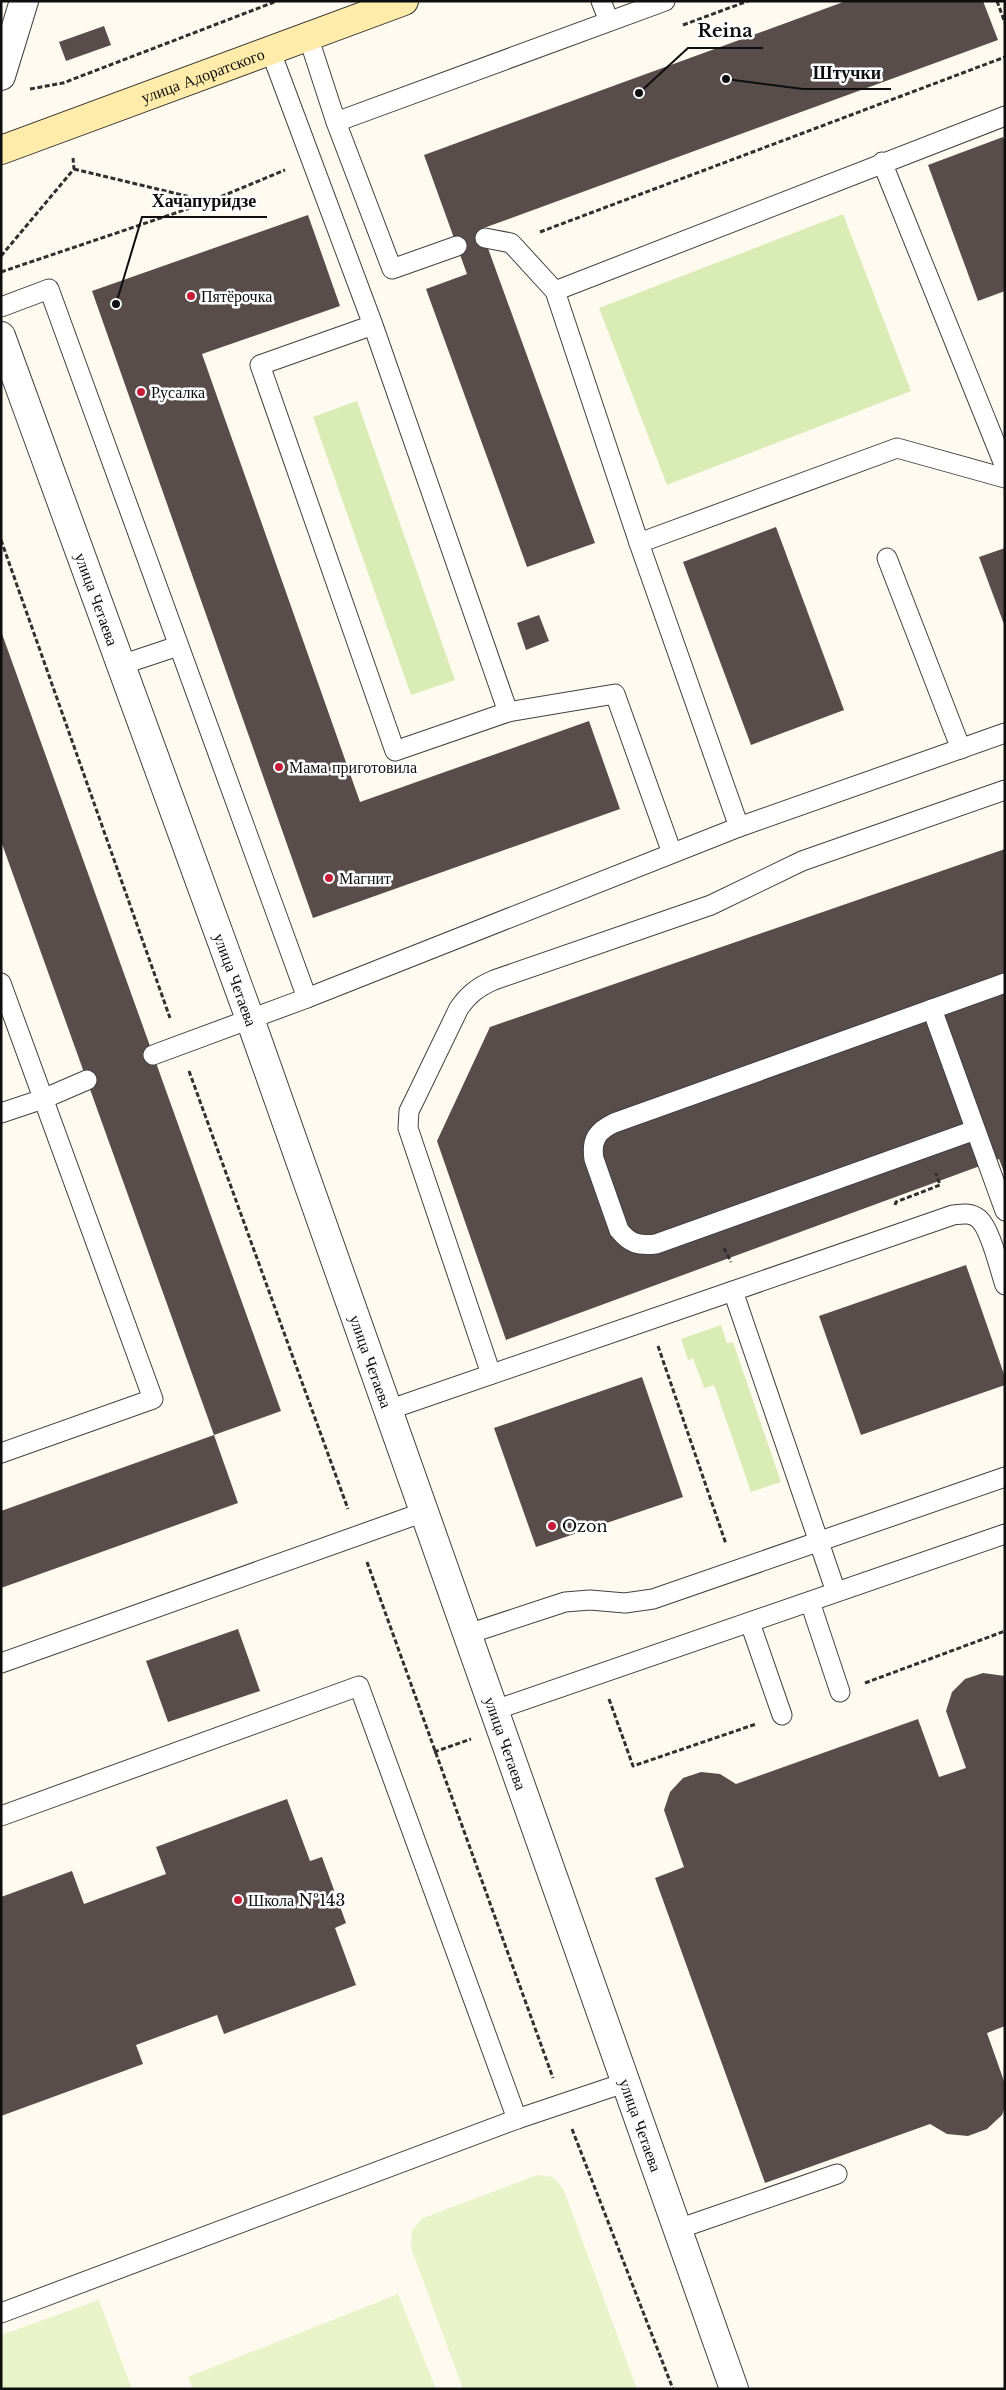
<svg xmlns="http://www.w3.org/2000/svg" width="1006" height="2390" font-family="'Libre Baskerville',serif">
<rect width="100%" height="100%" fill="#fffaef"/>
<g fill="#d9ecb6">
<polygon points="843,214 911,391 667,485 599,308"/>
<polygon points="357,401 455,680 411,695 313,417"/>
<polygon points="721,1325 727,1343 733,1342 781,1482 751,1492 714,1385 704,1388 693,1358 688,1360 681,1339"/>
</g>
<g fill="#e9f3c9">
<polygon points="537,2175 553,2177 564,2190 637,2389 463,2389 411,2248 412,2230 423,2218"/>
<polygon points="398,2294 436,2389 193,2389 188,2377"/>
<polygon points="99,2300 132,2389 1,2389 1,2335"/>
</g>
<g fill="#584d4a">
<polygon points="846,1 983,1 998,40 481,229 595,543 527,567 426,289 467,274 424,155"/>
<polygon points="104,26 111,45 66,61 59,42"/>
<polygon points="1003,137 1005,142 1005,291 978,301 928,165"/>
<polygon points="308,215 340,306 202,354 360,802 589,721 620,809 313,918 92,291"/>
<polygon points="776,527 844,710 751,745 683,562"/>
<polygon points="1005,548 1005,627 979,557"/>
<polygon points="539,615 549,641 526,650 517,623"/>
<polygon points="1,631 281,1411 214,1435 1,841"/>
<polygon points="1005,849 1005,1175 999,1159 506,1340 437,1141 490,1027"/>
<polygon points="966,1265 1005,1377 1005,1385 861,1435 819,1316"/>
<polygon points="642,1377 683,1497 536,1547 494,1428"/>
<polygon points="214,1435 238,1503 1,1588 1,1511"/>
<polygon points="238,1629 260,1691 168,1722 146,1661"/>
<polygon points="983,1673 1005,1676 1005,2026 987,2033 1005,2084 1005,2107 1002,2115 987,2129 968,2136 947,2134 930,2124 765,2183 655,1878 684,1867 664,1810 670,1792 683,1778 701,1772 720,1774 736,1784 918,1719 939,1777 966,1768 946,1711 952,1692 965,1679"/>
<polygon points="287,1799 310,1861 322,1857 346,1923 335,1928 356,1985 224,2034 217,2015 136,2045 143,2064 1,2116 1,1897 72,1871 84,1904 166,1874 156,1847"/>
</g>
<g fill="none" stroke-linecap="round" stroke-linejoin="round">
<defs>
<g id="lane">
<polyline points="601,1 609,21"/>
<polyline points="308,36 336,122 392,269 457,246"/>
<polyline points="271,52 373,325 508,712 395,751 260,365 373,325"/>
<polyline points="1005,116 555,291 639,543 897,448 1005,478"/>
<polyline points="336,122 665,1"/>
<polyline points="882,162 1005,467"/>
<polyline points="485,238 511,243 555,291"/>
<polyline points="1,307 49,289 307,998 153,1055"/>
<polyline points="639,543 739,827 1005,733"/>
<polyline points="887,558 961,749"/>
<polyline points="121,665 178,646"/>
<polyline points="508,712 615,694 672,853"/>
<polyline points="1,983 153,1399 1,1453"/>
<polyline points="307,998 739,827"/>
<polyline points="932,1009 1005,1211"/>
<polyline points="1,1113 43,1099 87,1080"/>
<path d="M975,1130L656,1244C639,1246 630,1244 619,1230L594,1159C591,1140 597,1131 614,1123L1005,983"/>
<path d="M491,1374L408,1128L409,1111L414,1101L459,1008C469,994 478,987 494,980L711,905L802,861L1005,790"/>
<polyline points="388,1410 733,1291"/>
<path d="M836,1592L733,1291L953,1215C962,1214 971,1212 979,1219C991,1230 999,1268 1005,1285"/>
<polyline points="810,1602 840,1692"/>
<polyline points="750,1623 782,1715"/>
<polyline points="468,1634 565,1602 590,1600 625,1603 653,1599 1005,1477"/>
<polyline points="1,1663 424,1512"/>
<polyline points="495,1710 1005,1534"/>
<polyline points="1,1816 359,1686 517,2119"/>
<polyline points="678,2229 837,2174"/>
<polyline points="1,2313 517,2119 627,2082"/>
</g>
<g id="street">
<polyline points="1,76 24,1"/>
<path id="s1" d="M1,336L250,1019L734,2389"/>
</g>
<g id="secondary">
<path id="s2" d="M1,150L404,1"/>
</g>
</defs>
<use href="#lane" stroke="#414141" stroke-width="21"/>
<use href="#street" stroke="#414141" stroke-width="30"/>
<use href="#secondary" stroke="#303030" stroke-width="30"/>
<g stroke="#303030" stroke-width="3" stroke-dasharray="5 2.5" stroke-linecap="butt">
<polyline points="997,1 1005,23"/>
<polyline points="683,25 748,1"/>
<polyline points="30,89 63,83 277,1"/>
<polyline points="74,169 207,201"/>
<polyline points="540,232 1005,57"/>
<polyline points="1,256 74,169 73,158"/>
<polyline points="1,272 208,202 285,170"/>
<polyline points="1,540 170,1018"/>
<polyline points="189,1071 348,1509"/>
<polyline points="895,1205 896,1202 940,1185 936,1173"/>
<polyline points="724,1248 731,1262"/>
<polyline points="658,1346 726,1544"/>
<polyline points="367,1562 553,2078"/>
<polyline points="865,1683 1005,1631"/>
<polyline points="609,1699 633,1766 756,1724"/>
<polyline points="434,1752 471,1739"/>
<polyline points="572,2129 673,2389"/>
</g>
<use href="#lane" stroke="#fff" stroke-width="19"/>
<use href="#street" stroke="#fff" stroke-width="28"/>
<use href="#secondary" stroke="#ffebaa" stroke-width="28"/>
</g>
<g fill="#c71d3a" stroke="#fff" stroke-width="2">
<circle cx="191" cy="296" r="5"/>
<circle cx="141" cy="392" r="5"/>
<circle cx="279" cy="767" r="5"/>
<circle cx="329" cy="878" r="5"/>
<circle cx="552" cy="1526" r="5"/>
<circle cx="238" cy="1900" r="5"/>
</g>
<g text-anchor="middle" stroke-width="5" stroke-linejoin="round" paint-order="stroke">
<g font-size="16" fill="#0e0e0e" stroke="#fff">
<text dy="6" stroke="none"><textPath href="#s2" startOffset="215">улица Адоратского</textPath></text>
<text dy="6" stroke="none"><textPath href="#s1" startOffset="280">улица Четаева</textPath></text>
<text dy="6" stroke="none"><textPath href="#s1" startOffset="685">улица Четаева</textPath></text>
<text dy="6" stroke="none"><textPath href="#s1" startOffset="1090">улица Четаева</textPath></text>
<text dy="6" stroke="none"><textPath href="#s1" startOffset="1495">улица Четаева</textPath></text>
<text dy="6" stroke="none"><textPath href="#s1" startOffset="1900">улица Четаева</textPath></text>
</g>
<g font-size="16" fill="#0e0e0e" stroke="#fff" text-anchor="start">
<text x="201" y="302">Пятёрочка</text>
<text x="151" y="398">Русалка</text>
<text x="289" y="773">Мама приготовила</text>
<text x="339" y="884">Магнит</text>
<text x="562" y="1532">Ozon</text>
<text x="248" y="1906">Школа №143</text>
</g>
</g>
<path fill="none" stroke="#0e0e0e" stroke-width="2" d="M639 93L688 48H763M726 79L803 89H891M116 304L142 217H267"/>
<g fill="#0e0e0e" stroke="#fff" stroke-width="2">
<circle cx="639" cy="93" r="5"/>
<circle cx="726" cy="79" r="5"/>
<circle cx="116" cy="304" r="5"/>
</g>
<g font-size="18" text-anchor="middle" font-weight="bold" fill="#0e0e0e" stroke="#fff" stroke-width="5" stroke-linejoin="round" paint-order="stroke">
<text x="725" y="37">Reina</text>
<text x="847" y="79">Штучки</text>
<text x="204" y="207">Хачапуридзе</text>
</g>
<rect width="1006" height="2390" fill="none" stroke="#0e0e0e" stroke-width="5"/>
</svg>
